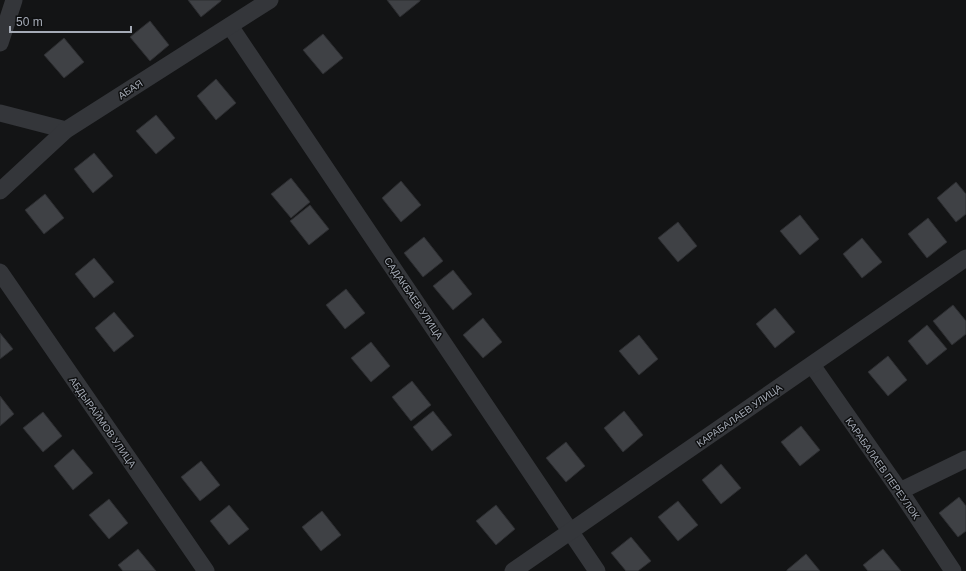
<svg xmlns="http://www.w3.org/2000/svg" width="966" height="571" font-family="Arial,sans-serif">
<rect width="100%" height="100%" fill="#131415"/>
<g fill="#3f4145" stroke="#2d2e31">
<polygon points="188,0 221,0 221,1 201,17"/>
<polygon points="387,0 420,0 420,1 400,17"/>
<polygon points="150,21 169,45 150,61 130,37"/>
<polygon points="323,34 343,58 323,74 303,50"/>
<polygon points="64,38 84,62 64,78 44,55"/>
<polygon points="216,79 236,103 216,120 197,96"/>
<polygon points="156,115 175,138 156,154 136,131"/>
<polygon points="94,153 113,176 93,193 74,169"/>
<polygon points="291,178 310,202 291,218 271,194"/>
<polygon points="401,181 421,205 401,222 382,198"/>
<polygon points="956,182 966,194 966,214 956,222 937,198"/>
<polygon points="45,194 64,218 44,234 25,210"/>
<polygon points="310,205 329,229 309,245 290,221"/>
<polygon points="800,215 819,239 800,255 780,231"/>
<polygon points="928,218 947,242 927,258 908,234"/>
<polygon points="678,222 697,246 678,262 658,238"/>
<polygon points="424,237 443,261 423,277 404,253"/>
<polygon points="862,238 882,262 862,278 843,254"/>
<polygon points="94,258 114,282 94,298 75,274"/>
<polygon points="453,270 472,294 453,310 433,286"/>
<polygon points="346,289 365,313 345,329 326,305"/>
<polygon points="953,305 966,321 966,334 952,345 933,321"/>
<polygon points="775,308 795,332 775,348 756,324"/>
<polygon points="114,312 134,336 114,352 95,328"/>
<polygon points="483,318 502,342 483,358 463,335"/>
<polygon points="927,325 947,349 927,365 908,341"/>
<polygon points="0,333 13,349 0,359"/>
<polygon points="639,335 658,359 639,375 619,351"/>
<polygon points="371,342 390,366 371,382 351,358"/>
<polygon points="888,356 907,380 888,396 868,372"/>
<polygon points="412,381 431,405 411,421 392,397"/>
<polygon points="0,396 14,414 0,426"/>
<polygon points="433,411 452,435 432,451 413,427"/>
<polygon points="624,411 643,435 623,452 604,428"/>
<polygon points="43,412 62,436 43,452 23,428"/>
<polygon points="801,426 820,450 800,466 781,442"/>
<polygon points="566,442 585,466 566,482 546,458"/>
<polygon points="73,449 93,473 73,490 54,466"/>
<polygon points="201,461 220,485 200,501 181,477"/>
<polygon points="721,464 741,488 721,504 702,480"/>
<polygon points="959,497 966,506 966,531 958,537 939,513"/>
<polygon points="109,499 128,523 109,539 89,515"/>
<polygon points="678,501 698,525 678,541 658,517"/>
<polygon points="229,505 249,529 229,545 210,521"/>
<polygon points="496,505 515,529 496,545 476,521"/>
<polygon points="322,511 341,535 321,551 302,527"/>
<polygon points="631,537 651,561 638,571 626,571 611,553"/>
<polygon points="138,549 156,571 123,571 118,565"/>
<polygon points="883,549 901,571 868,571 863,565"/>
<polygon points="806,554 820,571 787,571 787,570"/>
</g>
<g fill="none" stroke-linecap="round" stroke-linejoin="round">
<g stroke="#34363a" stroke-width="17">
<polyline points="230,26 597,571"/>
<polyline points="0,43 14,0"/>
<polyline points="0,113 66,130"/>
<polyline points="0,191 66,130 270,0"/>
<polyline points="0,272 206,571"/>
<polyline points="812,365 900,491 953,571"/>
<polyline points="900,491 966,459"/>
<polyline points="513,571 966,258"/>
</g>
</g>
<g text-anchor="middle" stroke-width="3" stroke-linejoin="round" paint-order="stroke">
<g font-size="10" fill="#a5abb6" stroke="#0e0f10">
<text transform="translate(130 89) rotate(-33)" y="4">АБАЯ</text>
<text transform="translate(414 298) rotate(56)" y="4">САДАКБАЕВ УЛИЦА</text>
<text transform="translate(739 415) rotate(-35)" y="4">КАРАБАЛАЕВ УЛИЦА</text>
<text transform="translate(103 422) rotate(55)" y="4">АБДЫРАЙМОВ УЛИЦА</text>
<text transform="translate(883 468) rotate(55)" y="4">КАРАБАЛАЕВ ПЕРЕУЛОК</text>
</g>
</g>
<path d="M10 26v6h121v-6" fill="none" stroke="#a5abb6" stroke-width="2"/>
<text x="16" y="26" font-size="12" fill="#a5abb6" stroke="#0e0f10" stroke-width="3" paint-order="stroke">50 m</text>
</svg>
